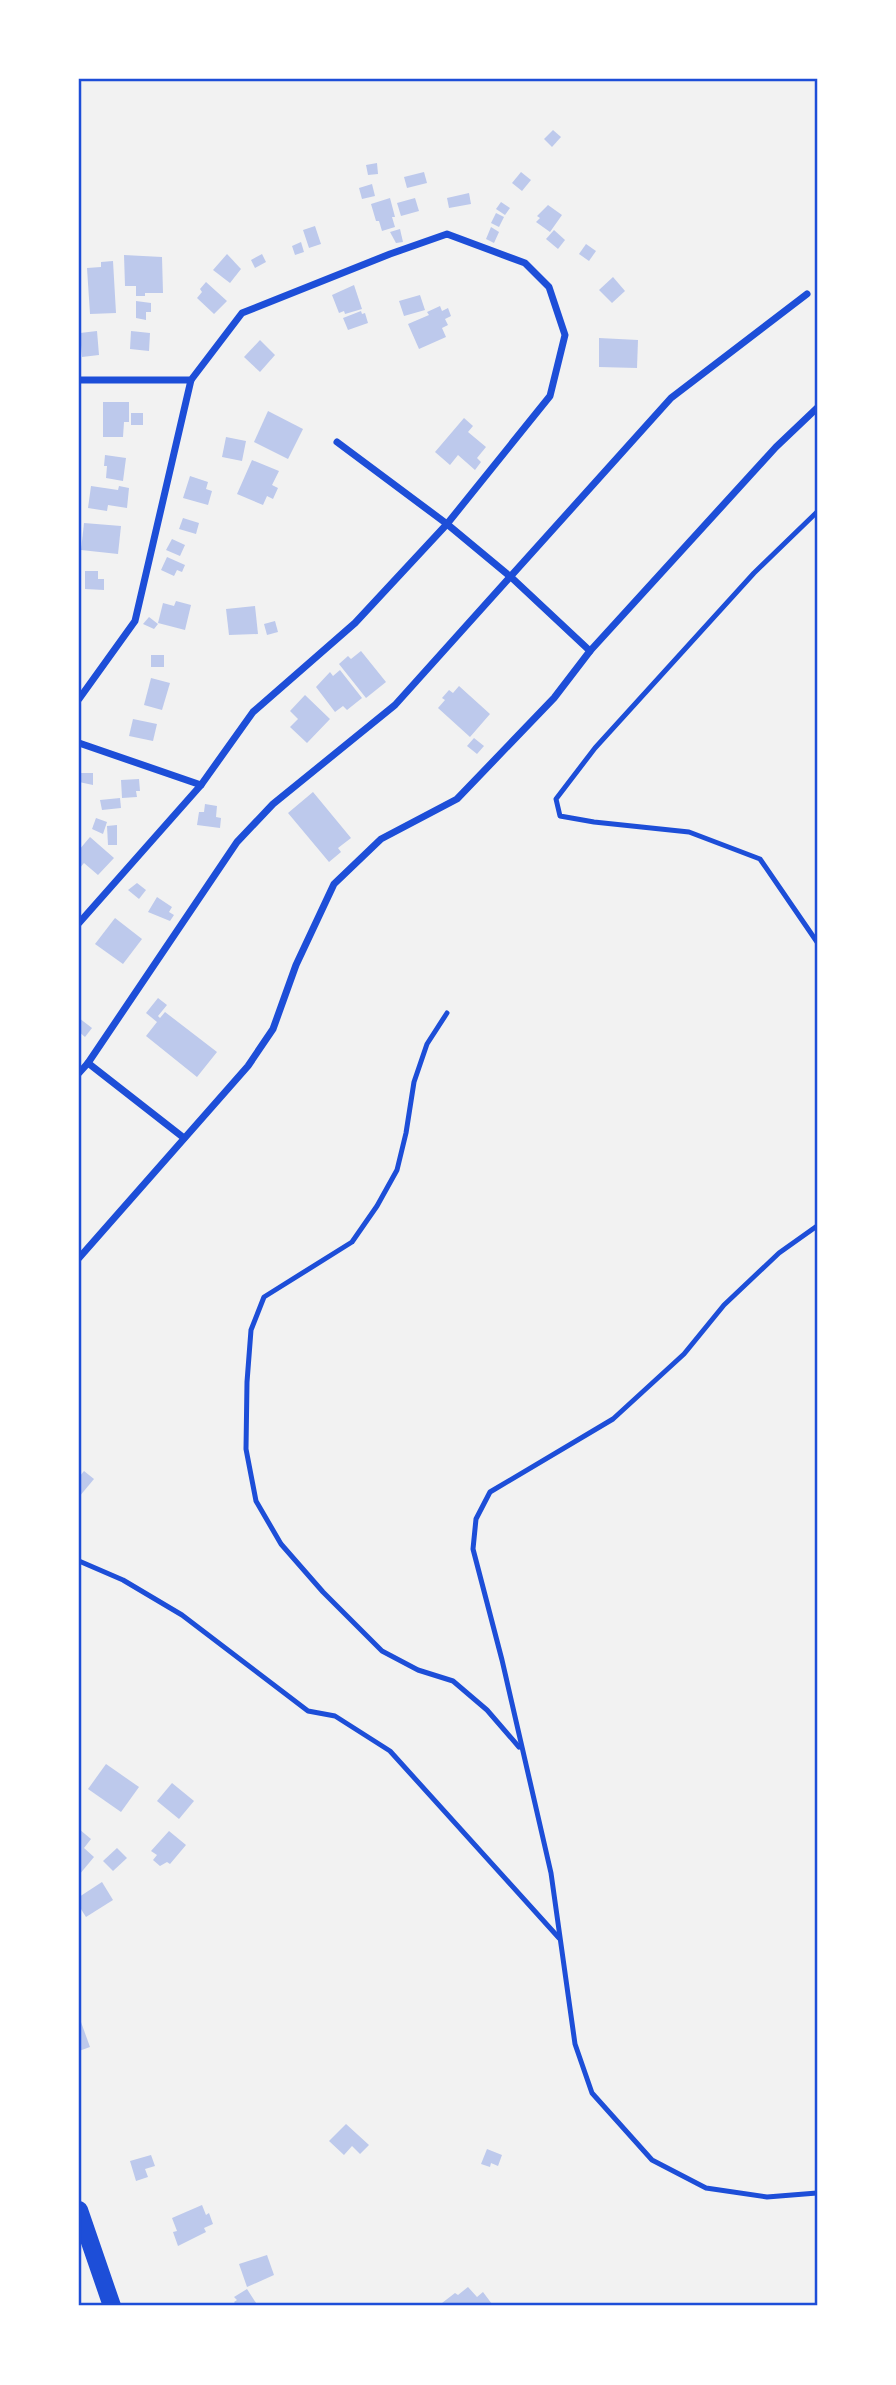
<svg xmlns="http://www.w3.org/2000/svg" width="896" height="2385" font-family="Mulish,sans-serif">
<rect width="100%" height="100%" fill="#f2f2f2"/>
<g fill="#bdc9ec">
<polygon points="553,130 561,137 552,147 544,139"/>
<polygon points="377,163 378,174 368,175 366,165"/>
<polygon points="424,172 427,183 407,188 404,177"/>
<polygon points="521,172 531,180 522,191 512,183"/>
<polygon points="372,184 375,196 362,199 359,188"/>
<polygon points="469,193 471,204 449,208 447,198"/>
<polygon points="390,198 395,217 392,217 395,227 382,231 379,221 376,221 371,204"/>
<polygon points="415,198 419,211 401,216 397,203"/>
<polygon points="501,202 510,208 505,215 496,209"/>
<polygon points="548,205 562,215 550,232 536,222 540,218 537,216"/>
<polygon points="496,213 504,217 499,227 491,223"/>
<polygon points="315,226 321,244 309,248 303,230"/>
<polygon points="491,227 499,232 494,243 486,239"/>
<polygon points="400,229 403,242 396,243 390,232"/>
<polygon points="554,230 565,240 558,249 546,239"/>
<polygon points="301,242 304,252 295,255 292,246"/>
<polygon points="586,244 596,251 589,261 579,254"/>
<polygon points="227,254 241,269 230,283 213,270"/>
<polygon points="262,254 266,262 255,268 251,260"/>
<polygon points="124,255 162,257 163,293 145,293 145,296 136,296 136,286 125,286"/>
<polygon points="113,261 116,313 90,314 87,268 101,267 101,262"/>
<polygon points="613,277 625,291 612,303 599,290"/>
<polygon points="206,282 227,301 214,314 197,298 202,292 200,289"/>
<polygon points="354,285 362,309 345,314 344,311 339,313 332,295"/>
<polygon points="420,295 425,310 404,316 399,301"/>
<polygon points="136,301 151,303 151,312 146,312 146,320 136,318"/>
<polygon points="440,306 442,311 448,308 451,316 445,319 448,325 442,328 446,337 419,349 408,324 429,315 427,312"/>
<polygon points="361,311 362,314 365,313 368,323 348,330 343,318"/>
<polygon points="97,331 99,355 82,357 80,333"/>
<polygon points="131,331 150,333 149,351 130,349"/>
<polygon points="599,338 638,340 637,368 599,367"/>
<polygon points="260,340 275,355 260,372 244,357"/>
<polygon points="103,402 129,402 129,422 124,422 123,437 103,437"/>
<polygon points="268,411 303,429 288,459 254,442"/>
<rect x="131" y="413" width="12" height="12"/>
<polygon points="464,418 473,426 468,432 486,447 477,458 481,462 475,470 458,455 450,465 435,452"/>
<polygon points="226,437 246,441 242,461 222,457"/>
<polygon points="105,455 126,458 123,481 106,478 107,466 104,466"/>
<polygon points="252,460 279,471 272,485 278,488 273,499 267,496 263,505 237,494"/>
<polygon points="190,476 208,482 206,489 212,491 208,505 183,498"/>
<polygon points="91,486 118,490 119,486 129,488 127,508 108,505 107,511 88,508"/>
<polygon points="183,518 199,523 196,534 179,529"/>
<polygon points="84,523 121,526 118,554 81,550"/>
<polygon points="172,539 185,545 180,556 166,550"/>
<polygon points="167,557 185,565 182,572 177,570 174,576 161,570"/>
<polygon points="85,571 98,571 98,579 104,579 104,590 85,589"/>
<polygon points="176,601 191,605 185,630 158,623 163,603 174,606"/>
<polygon points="255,606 258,634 229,635 226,609"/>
<polygon points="149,617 158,624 154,629 143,624"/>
<polygon points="275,621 278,632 267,635 264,624"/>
<polygon points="361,651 386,682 366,698 339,664 348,656 351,659"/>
<rect x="151" y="655" width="13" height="12"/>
<polygon points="340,670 362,698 347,710 343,706 335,712 316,687 330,672 333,676"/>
<polygon points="151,678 170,683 162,710 144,705"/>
<polygon points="459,686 490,714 470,737 438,708 445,700 442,698 449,690 453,693"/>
<polygon points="305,695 330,719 307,743 290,727 298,719 290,711"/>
<polygon points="133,719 157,724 153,741 129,736"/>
<polygon points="474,738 484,746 477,754 467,746"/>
<polygon points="79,773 93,773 93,785 79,782"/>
<polygon points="139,779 140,791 136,791 137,797 122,798 121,780"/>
<polygon points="313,792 351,838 338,848 341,852 329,862 288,813"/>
<polygon points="120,798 121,808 102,810 100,800"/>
<polygon points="205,804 217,806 216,817 221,818 220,828 197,825 199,812 204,812"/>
<polygon points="96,818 107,822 103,834 92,829"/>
<polygon points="117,825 117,845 108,845 107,826"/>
<polygon points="90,837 114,858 98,875 84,863 79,869 79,850"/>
<polygon points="137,883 146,890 139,899 128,890"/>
<polygon points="157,897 172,907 169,912 174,915 170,921 148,912"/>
<polygon points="115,918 142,939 123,964 95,944"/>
<polygon points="158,998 167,1005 158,1016 160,1018 165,1012 217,1052 197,1077 146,1036 157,1022 146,1013"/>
<polygon points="79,1018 92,1028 85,1037 79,1032"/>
<polygon points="84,1471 94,1479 79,1497 79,1477"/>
<polygon points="106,1764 139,1787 121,1812 88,1789"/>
<polygon points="172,1783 194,1801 179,1819 157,1801"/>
<polygon points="79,1829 91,1839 84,1848 94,1857 79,1875"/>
<polygon points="169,1831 186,1845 170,1864 167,1862 160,1866 153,1860 157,1855 151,1851"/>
<polygon points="117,1848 127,1858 113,1871 103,1861"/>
<polygon points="102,1882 113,1900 86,1917 79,1906 79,1897"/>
<polygon points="81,2022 90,2047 79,2051 79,2023"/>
<polygon points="346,2124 369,2145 360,2154 352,2146 344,2155 329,2141"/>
<polygon points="487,2149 502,2155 498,2166 491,2163 490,2167 481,2164"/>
<polygon points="151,2155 155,2166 145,2169 148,2177 136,2181 130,2161"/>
<polygon points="202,2205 206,2215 209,2213 213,2224 204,2228 206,2232 178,2246 173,2232 177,2231 172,2218"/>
<polygon points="267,2255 274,2275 247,2287 239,2264"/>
<polygon points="468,2287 477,2297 483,2292 492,2304 489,2306 445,2306 442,2303 455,2293 458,2295"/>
<polygon points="247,2289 258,2306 237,2306 234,2302 237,2300 234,2297"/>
</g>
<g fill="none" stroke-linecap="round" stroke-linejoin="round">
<g stroke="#1d4ed8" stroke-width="5">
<polyline points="817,512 754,573 595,748 556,799 560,816 594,822 689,832 760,859 817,942"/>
<polyline points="447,1013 427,1044 414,1082 406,1133 397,1170 377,1206 352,1242 264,1297 251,1330 247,1382 246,1449 256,1501 281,1544 323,1592 382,1651 418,1670 453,1681 487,1710 519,1747"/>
<polyline points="817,1226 779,1253 724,1305 684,1354 613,1419 490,1492 476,1519 473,1549 502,1660 551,1873 575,2044 592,2093 652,2160 706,2188 767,2197 817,2193"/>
<polyline points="79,1561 123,1580 182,1615 308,1711 335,1716 390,1751 559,1938"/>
</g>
<g stroke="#1d4ed8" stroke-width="7">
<polyline points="79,380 191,380 242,313 390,254 447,234 525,263 549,287 565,335 550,396 447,524 355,623 253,712 201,785 79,923"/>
<polyline points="337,442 447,524 512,578 590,651"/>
<polyline points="79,699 135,621 191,380"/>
<polyline points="79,743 201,785"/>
<polyline points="88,1063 184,1138"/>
<polyline points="79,1073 88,1063 237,842 273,804 395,705 671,398 807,294"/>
<polyline points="79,1258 248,1066 273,1029 296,965 334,884 381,839 457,799 554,698 590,651 776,447 817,408"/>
</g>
<polyline stroke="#1d4ed8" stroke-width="18" points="79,2210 112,2306"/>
</g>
<rect width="896" height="2385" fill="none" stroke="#ffffff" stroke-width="161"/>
<rect x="80" y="80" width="736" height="2224" fill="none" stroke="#1d4ed8" stroke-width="2.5"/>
</svg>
